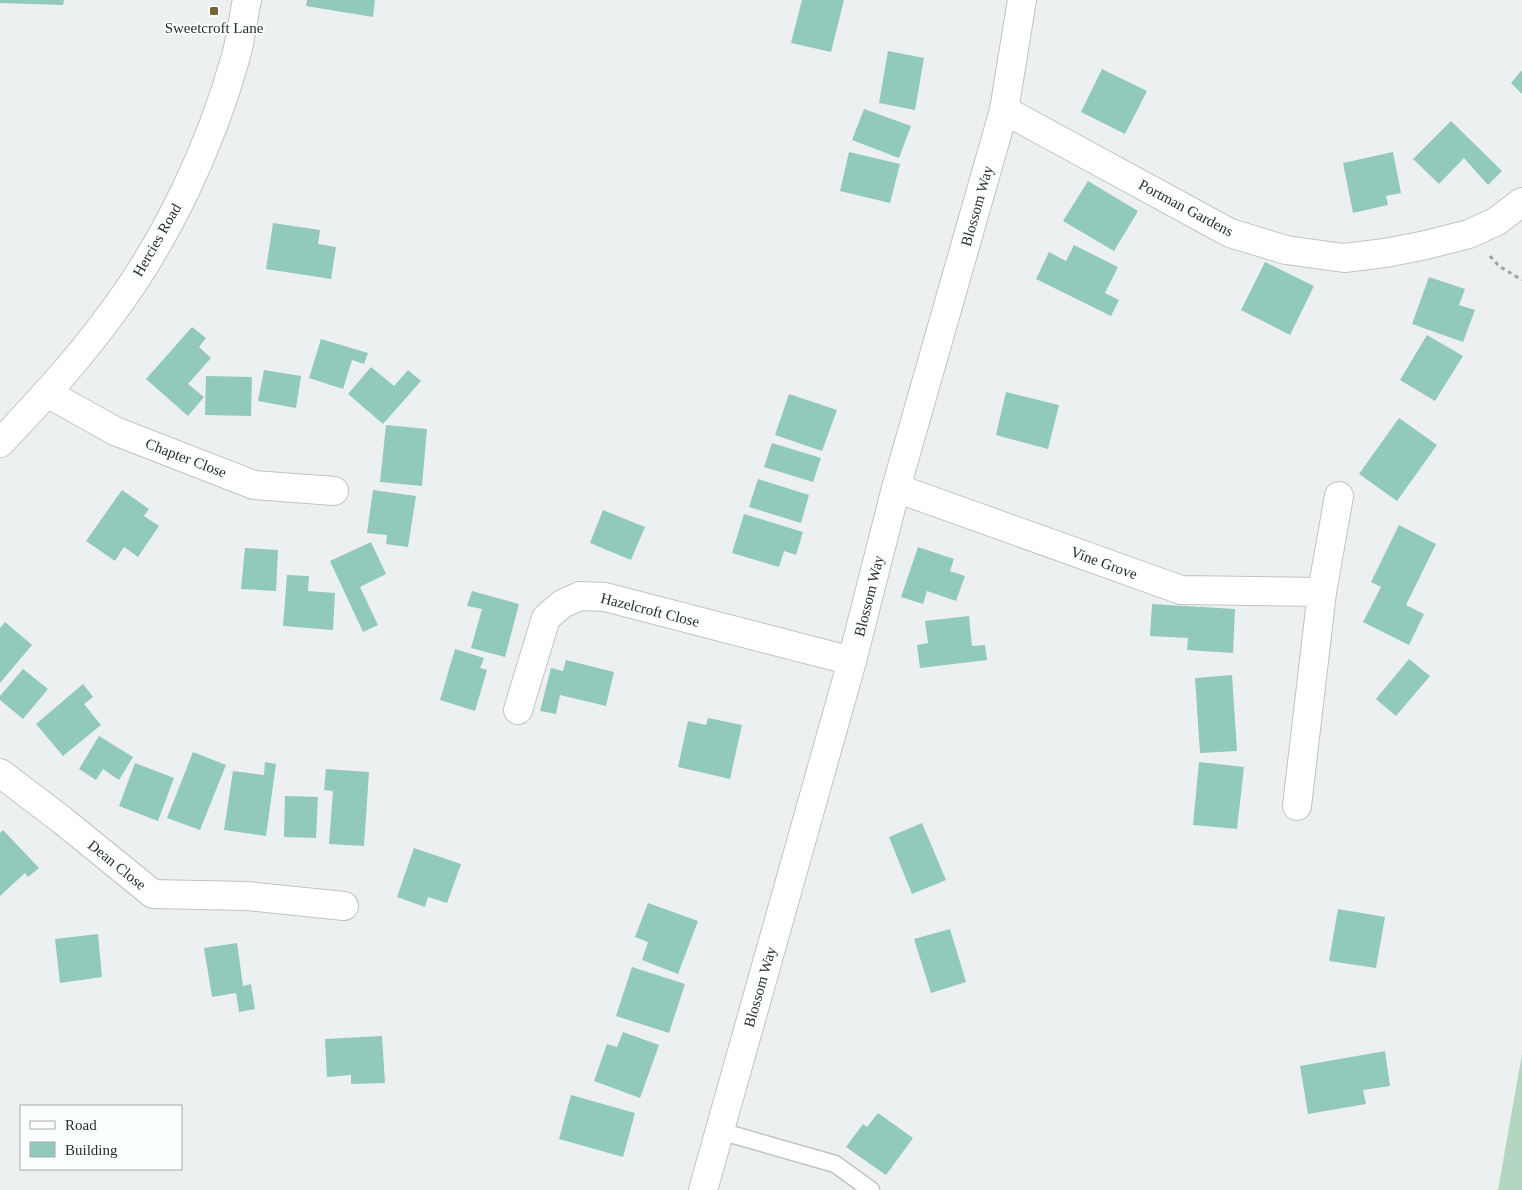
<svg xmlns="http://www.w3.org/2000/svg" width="1522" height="1190" font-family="'Times New Roman',serif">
<rect width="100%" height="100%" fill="#edf0f1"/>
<polygon fill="#b2d6bf" points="1522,1054 1522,1190 1498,1190"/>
<g fill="#91c9bd">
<polygon points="0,0 64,0 63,5 0,3"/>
<polygon points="307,0 375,0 373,17 306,6"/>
<polygon points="802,0 844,0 831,52 791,43"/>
<polygon points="888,51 924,58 915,110 879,103"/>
<polygon points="1102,69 1147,91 1125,134 1081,112"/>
<polygon points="1522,70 1522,94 1511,83"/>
<polygon points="864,109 911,126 899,158 852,140"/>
<polygon points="1451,121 1502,171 1488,185 1464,158 1439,184 1413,159"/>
<polygon points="849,152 900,164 890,203 840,191"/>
<polygon points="1393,152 1401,193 1386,196 1388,205 1353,213 1343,163"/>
<polygon points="1088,181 1138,211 1114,251 1063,221"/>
<polygon points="273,223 320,230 318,244 336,247 331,279 266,269"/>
<polygon points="1074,245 1118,267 1105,293 1119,300 1111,316 1036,279 1049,252 1066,261"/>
<polygon points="1265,262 1314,286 1290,335 1241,310"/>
<polygon points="1429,277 1465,289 1459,305 1475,310 1463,342 1412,324"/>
<polygon points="192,327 206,338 199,347 211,358 188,384 204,397 188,416 146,379"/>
<polygon points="1427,335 1463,356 1435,401 1400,380"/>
<polygon points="321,339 368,353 364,364 352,360 343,389 309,378"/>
<polygon points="371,367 394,386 408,370 421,381 383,424 348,394"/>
<polygon points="264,370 301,376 296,408 258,401"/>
<polygon points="206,376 252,377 251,416 205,415"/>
<polygon points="1006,392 1059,405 1048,449 996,435"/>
<polygon points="789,394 837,410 822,451 775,435"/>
<polygon points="1399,418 1437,445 1397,501 1359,474"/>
<polygon points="386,425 427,429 422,486 380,482"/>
<polygon points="772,443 821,458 813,482 764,467"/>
<polygon points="758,479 809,495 801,523 749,507"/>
<polygon points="122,490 149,509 144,516 159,526 138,557 124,547 115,561 86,541"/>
<polygon points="373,490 416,496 408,547 386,544 387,535 367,533"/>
<polygon points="603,510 645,527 631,560 590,543"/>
<polygon points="744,514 803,532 796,555 784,551 779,567 732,553"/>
<polygon points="1399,525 1436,544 1406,605 1424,614 1409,645 1363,622 1381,587 1371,582"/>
<polygon points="371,542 386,574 360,587 378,625 363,632 330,561"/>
<polygon points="918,547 954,559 950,571 965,576 956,601 927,591 923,604 901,597"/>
<polygon points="245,548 278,550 276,591 241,589"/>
<polygon points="287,575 309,576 308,591 335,593 333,630 283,626"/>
<polygon points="472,591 519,604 505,657 471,648 482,609 467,606"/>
<polygon points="1152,604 1235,609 1233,653 1187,650 1188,638 1150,636"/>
<polygon points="969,616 972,646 985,645 987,660 920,668 917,645 928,643 925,621"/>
<polygon points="5,622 32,645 0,683 0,628"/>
<polygon points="455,649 484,658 480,668 487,670 475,711 440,700"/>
<polygon points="1409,659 1430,676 1396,716 1376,699"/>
<polygon points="566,660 614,672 606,706 560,695 556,714 540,711 551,668 563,671"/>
<polygon points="23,669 48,689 23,719 0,700 0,696"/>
<polygon points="1232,675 1237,751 1200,753 1195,678"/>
<polygon points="83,684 93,697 84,704 101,725 63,756 36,724"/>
<polygon points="708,718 742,725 730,779 678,767 688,721 706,725"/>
<polygon points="99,736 133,757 119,780 103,769 96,780 79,769"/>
<polygon points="193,752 226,765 200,830 167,818"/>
<polygon points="265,762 276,764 266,836 224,830 233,771 264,775"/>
<polygon points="1199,762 1244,767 1237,829 1193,825"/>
<polygon points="135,763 174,778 158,821 119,806"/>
<polygon points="326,769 369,772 364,846 329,844 333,791 324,790"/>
<polygon points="285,796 318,797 316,838 284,837"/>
<polygon points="922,823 946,880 912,894 889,837"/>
<polygon points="3,830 39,868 28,877 25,873 0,896 0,833"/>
<polygon points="414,848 461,864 447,903 428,897 425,907 397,897"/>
<polygon points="648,903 698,921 678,974 642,960 648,942 635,937"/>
<polygon points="1338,909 1385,917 1376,968 1329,961"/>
<polygon points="950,929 966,982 931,993 914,939"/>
<polygon points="98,934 102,977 60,983 55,939"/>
<polygon points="237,943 243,986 251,984 255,1009 239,1012 236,993 212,997 204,948"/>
<polygon points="632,967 685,984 669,1033 616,1016"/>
<polygon points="623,1032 659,1045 640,1098 594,1081 607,1044 617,1047"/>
<polygon points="382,1036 385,1083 351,1084 351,1075 327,1077 325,1039"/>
<polygon points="1385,1051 1390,1086 1363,1090 1366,1104 1308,1114 1300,1066"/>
<polygon points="571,1095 635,1113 623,1157 559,1139"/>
<polygon points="878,1113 913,1138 886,1175 846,1147 863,1124 867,1127"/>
</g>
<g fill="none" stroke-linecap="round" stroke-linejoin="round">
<defs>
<polyline id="lane" points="720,1131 835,1164 871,1190"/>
<g id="street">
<polyline points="1004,110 1230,233 1286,250 1344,258 1385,253 1426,245 1469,234 1497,221 1522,202"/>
<polyline points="47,393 115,431 254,485 334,491"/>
<polyline points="896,488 1181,590 1322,592"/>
<polyline points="518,710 546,618 562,604 580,596 605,597 852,661"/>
<polyline points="0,773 62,820 153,894 247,896 344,906"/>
<polyline points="1297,806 1322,592 1339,496"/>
<polyline points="703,1190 852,661 896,488 1004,110 1022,0"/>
</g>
<path id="secondary" d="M0,443C38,403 76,362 109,317C166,242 211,146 236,56C241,38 243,18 247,0"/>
</defs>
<use href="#lane" stroke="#c0c3c4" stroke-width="19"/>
<use href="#street" stroke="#c0c3c4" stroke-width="30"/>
<use href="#secondary" stroke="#c0c3c4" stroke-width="30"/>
<polyline stroke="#a1a3a4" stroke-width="3" stroke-dasharray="4 4" stroke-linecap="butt" points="1490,256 1499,266 1522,280"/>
<use href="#lane" stroke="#fff" stroke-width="16"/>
<use href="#street" stroke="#fff" stroke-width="28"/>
<use href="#secondary" stroke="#fff" stroke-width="28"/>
</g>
<rect fill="#756331" stroke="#fafefe" stroke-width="2" x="209" y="6" width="10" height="10" rx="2.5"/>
<g text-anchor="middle" stroke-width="4" stroke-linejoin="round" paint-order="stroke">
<g font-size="15" fill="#2c2d2d" stroke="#fafefe">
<text x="214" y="33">Sweetcroft Lane</text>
</g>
<g font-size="15" fill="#2c2d2d" stroke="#fafefe">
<text transform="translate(977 206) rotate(-74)" y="5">Blossom Way</text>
<text transform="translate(1186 208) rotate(28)" y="5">Portman Gardens</text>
<text transform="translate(157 240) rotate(-60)" y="5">Hercies Road</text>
<text transform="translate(186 458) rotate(21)" y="5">Chapter Close</text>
<text transform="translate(1104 563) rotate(20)" y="5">Vine Grove</text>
<text transform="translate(869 596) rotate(-76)" y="5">Blossom Way</text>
<text transform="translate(650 610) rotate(14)" y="5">Hazelcroft Close</text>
<text transform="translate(117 865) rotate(39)" y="5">Dean Close</text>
<text transform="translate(760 987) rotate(-74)" y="5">Blossom Way</text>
</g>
</g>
<rect x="20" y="1105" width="162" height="65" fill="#fafefe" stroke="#a8aaaa"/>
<rect x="30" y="1121" width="25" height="8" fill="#ffffff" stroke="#a8aaaa"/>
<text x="65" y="1130" font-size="15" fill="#2c2d2d">Road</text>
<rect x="30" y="1142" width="25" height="15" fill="#91c9bd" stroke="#a8aaaa"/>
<text x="65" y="1155" font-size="15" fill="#2c2d2d">Building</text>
</svg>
